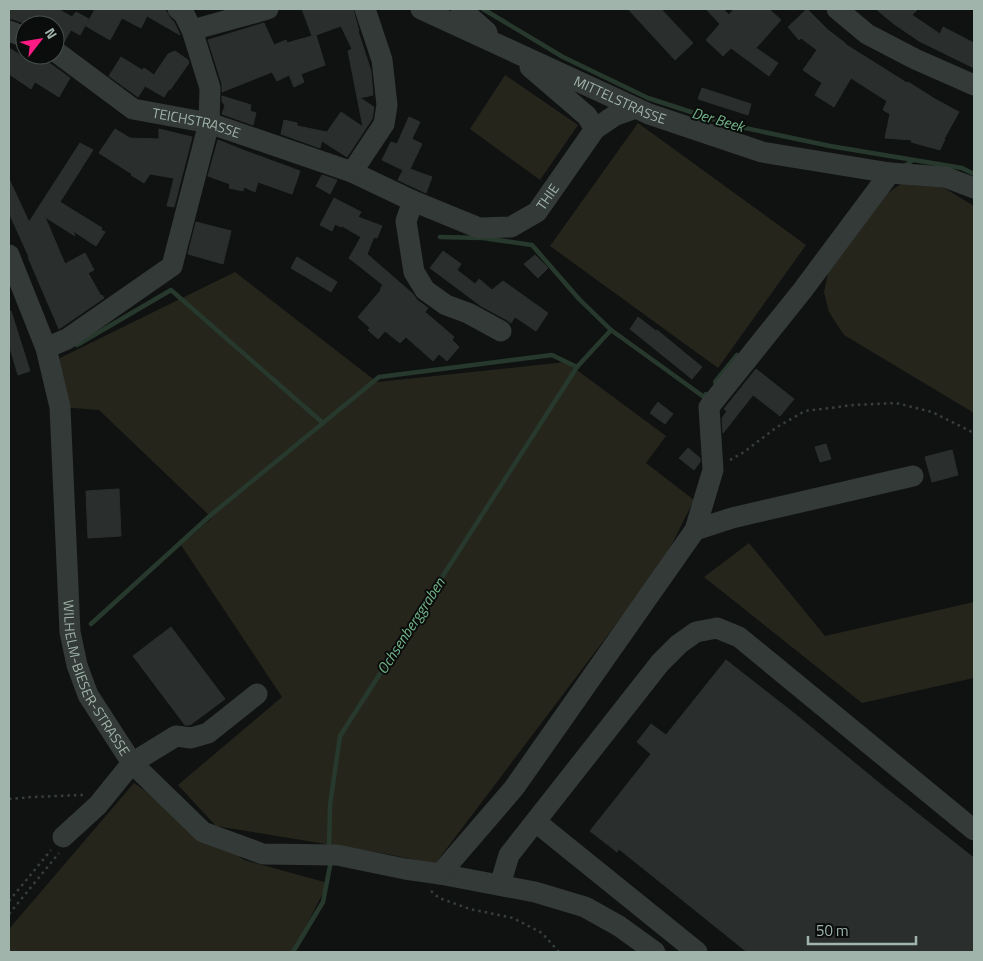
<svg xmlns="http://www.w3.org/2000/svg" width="983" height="961" font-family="'Titillium Web',sans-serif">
<rect width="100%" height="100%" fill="#101212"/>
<g fill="#25251c">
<polygon points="505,75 578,125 540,180 470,129"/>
<polygon points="638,123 806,245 718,368 550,246"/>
<polygon points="905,181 941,186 974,206 974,413 844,335 829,312 824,292 828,273 888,193"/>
<polygon points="235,272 377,382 566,362 666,436 646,463 694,500 663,562 435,864 387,854 216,826 178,785 282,697 181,545 212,518 99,410 60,407 60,358"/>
<polygon points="749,543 825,636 974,602 974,678 862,703 704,577"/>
<polygon points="134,783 244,860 328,883 293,952 9,952 9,929"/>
</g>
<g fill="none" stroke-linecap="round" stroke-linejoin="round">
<g stroke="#27392d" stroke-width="4.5">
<polyline points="483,9 563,57 648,98 731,125 830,146 962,168 974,174"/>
<polyline points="903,167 913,160"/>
<polyline points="440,237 483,238 532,245 579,299 611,330 704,397 706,394"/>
<polyline points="77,345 171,290 323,423"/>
<polyline points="715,382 737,355"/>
<polyline points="91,624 212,514 379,377 552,355 577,367"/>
<polyline points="329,850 330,805 340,736 577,367 611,330"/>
<polyline points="293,952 323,902 330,866 330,860"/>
</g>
</g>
<g fill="#2a2f2d" stroke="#2a2e2d">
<polygon points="9,9 58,9 72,17 76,12 89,19 80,35 71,30 64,42 55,39 55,25 29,25 13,19 9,19"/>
<polygon points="95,9 163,9 166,11 170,18 174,22 180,35 147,16 141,28 122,18 110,40 86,26"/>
<polygon points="302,9 353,9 359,31 358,31 371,71 373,95 360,98 374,107 372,119 347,157 322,141 320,148 281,134 284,120 297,123 297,126 327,132 341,112 363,127 348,51 352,49 341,26 316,35 325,65 301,74 304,82 294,87 289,75 277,81 272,72 222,92 222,84 208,40 264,23 274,45 286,40 287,43 312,36"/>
<polygon points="628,9 661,9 693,43 675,60"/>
<polygon points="706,9 723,9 729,15 734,9 769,9 781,20 756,48 778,63 769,76 731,48 723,56 706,40 720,24"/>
<polygon points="807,9 828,30 845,43 845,44 907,83 908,82 935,99 959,112 944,139 945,139 940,150 911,142 912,140 885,138 890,114 883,110 887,101 851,78 834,107 815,95 822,83 803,70 817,50 801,38 799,40 788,27"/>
<polygon points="876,9 918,9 912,15 940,34 943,27 974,43 974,68 919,41 894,24"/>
<polygon points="9,48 27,59 30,55 38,55 70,78 59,97 35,82 31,89 9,74"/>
<polygon points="175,51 188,60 189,63 170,90 169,89 164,97 145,86 138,97 109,76 121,57 142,70 144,68 154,75 168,54"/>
<polygon points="702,88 751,104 748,115 698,99"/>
<polygon points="222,96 251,105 250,111 256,113 253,125 222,114 225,106 222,101"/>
<polygon points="409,117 420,122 412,139 422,144 410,169 432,177 426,193 398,180 403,170 382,160 391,142 397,144"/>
<polygon points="115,129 130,138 159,139 159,129 192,137 174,207 167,206 174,178 150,174 144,183 131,175 132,174 99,153"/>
<polygon points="218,140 243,150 300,171 292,194 258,182 255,192 244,187 243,191 229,188 230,184 208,176"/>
<polygon points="80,143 93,150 60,202 102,228 101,230 105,232 96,246 73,231 75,236 45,217 65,264 85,253 94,270 88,273 101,296 102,295 104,298 59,329 28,257 29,257 9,213 9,179 29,222"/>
<polygon points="322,175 337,180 330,194 316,186"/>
<polygon points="334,198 361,212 358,217 382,226 377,238 374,237 367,254 413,294 417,300 428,308 425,312 454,337 452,340 459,347 447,361 439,354 433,361 406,337 400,343 385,331 378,339 368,330 370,328 358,317 381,290 380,289 383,285 349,258 361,237 342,226 341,227 335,224 332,231 320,225"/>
<polygon points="196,222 231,231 223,264 188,254"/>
<polygon points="443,251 461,264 457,270 475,284 479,279 492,290 503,281 548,313 536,331 515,317 511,323 507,320 481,306 430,268"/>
<polygon points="535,255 548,268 538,278 524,264"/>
<polygon points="297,257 337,282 331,292 291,268"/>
<polygon points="9,311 11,311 30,371 18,375 9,345"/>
<polygon points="638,317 656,331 657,330 702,367 692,379 630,329"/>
<polygon points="756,369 794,399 780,416 753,395 723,433 722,418 727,411 724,409"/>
<polygon points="658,402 673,414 665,424 650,413"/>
<polygon points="826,444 831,459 820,462 815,447"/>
<polygon points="688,448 700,458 700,462 694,470 679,458"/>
<polygon points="952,450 958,475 932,482 925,457"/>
<polygon points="119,489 121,536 88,538 86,491"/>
<polygon points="171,627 225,699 190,725 185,725 133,656"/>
<polygon points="726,660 795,714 889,791 974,858 974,952 747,952 619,849 617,852 590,831 651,754 637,742 651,724 666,735"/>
</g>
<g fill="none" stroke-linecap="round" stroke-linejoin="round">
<g stroke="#373e3b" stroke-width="2.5" stroke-dasharray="2.5 4" stroke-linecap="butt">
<polyline points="730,460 744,452 777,427 805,411 854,405 896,403 932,412 974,433"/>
<polyline points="9,799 32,797 83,795"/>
<polyline points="431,891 439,898 470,909 513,918 542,933 559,952"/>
<polyline points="9,901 51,850"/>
<polyline points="9,914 59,853"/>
</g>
<g stroke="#333a37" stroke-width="21">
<path id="s1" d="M421,9L649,114L762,152L890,173L945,177L974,188"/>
<polyline points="461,9 487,32"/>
<polyline points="837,9 867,34 915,59 974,85"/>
<polyline points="192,30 268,9"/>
<polyline points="9,31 25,37"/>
<path id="s2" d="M55,51L133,109L209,123L352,172L413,201L479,228L511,227L537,212L595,129L614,116L636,108"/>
<polyline points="530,67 587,116 595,129"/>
<polyline points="352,172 384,124 387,105 382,60 365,9"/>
<polyline points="413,201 406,221 414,272 425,290 446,305 468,313 501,331"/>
<path id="s3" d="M9,255L46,348L60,407L70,632L77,665L88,695L132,763L203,832L263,854L337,855L405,869L440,874L535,892L585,907L619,926L655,952"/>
<polyline points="46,348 67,339 172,266 209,123 210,88 192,30 184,14 178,9"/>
<polyline points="695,530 732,518 913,476"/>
<polyline points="536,822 697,952"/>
<polyline points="63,837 98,805 132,763 176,736 191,738 208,733 257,694"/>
<polyline points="440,874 514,788 695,530 713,470 709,407 802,291 890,173"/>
<polyline points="500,885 509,855 660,663 679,644 696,632 717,628 739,637 974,830"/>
</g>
</g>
<g text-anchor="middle" stroke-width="4" stroke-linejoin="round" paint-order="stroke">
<g font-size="14" fill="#a0b4ab" stroke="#0b0d0c">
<text dy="5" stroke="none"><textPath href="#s1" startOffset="219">MITTELSTRASSE</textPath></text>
<text dy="5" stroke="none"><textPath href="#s2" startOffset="162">TEICHSTRASSE</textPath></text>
<text dy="5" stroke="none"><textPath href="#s2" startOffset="545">THIE</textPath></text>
<text dy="5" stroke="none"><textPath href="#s3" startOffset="438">WILHELM-BIESER-STRASSE</textPath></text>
</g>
<g font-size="15" font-style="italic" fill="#72b489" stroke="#0b0d0c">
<text transform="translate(718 120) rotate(16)" y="5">Der Beek</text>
<text transform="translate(411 626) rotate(-57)" y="5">Ochsenberggraben</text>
</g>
</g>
<rect width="983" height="961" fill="none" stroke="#a0b4ab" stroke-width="20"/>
<g transform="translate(40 40) rotate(59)"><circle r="24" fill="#0b0d0c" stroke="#47504c"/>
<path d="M0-4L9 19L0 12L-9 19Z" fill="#ff1b83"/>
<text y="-8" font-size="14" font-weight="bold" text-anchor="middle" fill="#a0b4ab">N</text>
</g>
<path d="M808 936v8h108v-8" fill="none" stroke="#a0b4ab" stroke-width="2.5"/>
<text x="816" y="936" font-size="15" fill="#a0b4ab" stroke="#0b0d0c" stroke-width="4" paint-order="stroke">50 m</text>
</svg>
